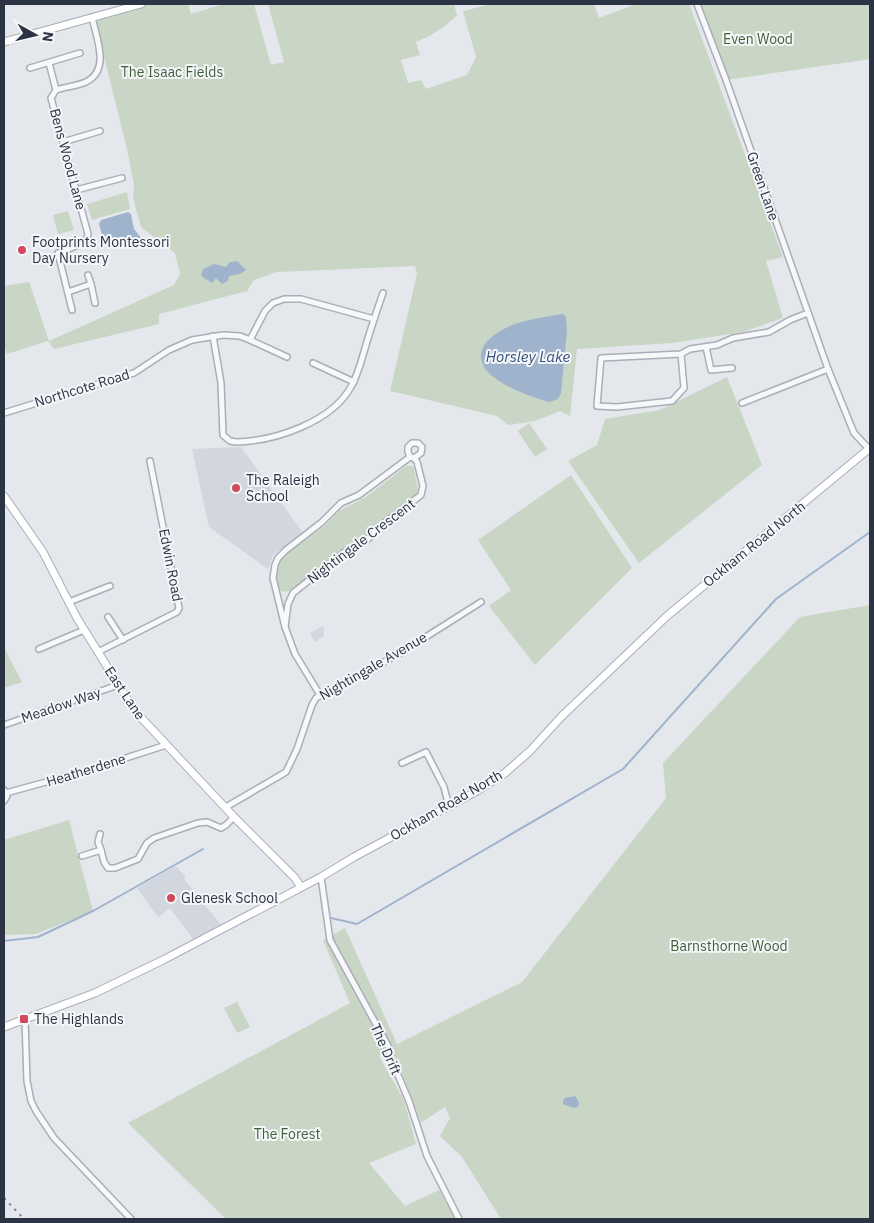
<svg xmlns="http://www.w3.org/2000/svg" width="874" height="1223" font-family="'IBM Plex Sans',sans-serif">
<rect width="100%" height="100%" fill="#e4e7ec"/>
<g fill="#d2d6de">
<polygon points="241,447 303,533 273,555 268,569 209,527 192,449"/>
<polygon points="324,626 324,636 315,642 310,633"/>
<polygon points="176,866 186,877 184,879 221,925 193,939 170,908 158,917 137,888"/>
</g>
<g fill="#c9d6c5">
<path d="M141,4H188L191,14L223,4H254L271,65L284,62L268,4H454L457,15C444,28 433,35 416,42L420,55L401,60L408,83L421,80L426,89L467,75L476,57L463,11L492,4H594L599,18L636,4H689L783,257L766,261L783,318L743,332L672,343L577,349L570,416L560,411L535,421L508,425L497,416L390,391L417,274L415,266L277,272L254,280L247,291L159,314V324L54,349L48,341L7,354L4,345V286L29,282L49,341L174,285L180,274L175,253L141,227L133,198L134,185L127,149L95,20Z"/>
<polygon points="697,4 870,4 870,59 726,80"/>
<polygon points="127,192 130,209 92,220 87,204"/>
<polygon points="68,211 74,230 58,234 53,215"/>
<polygon points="727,377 762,465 639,563 568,461 597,445 605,419 660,410"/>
<polygon points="529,423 547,449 535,457 518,431"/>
<polygon points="406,466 412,466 414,468 418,491 416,496 379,524 364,540 347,547 293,590 284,592 278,590 275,577 277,566 285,555 325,526 339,511 366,497"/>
<polygon points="571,475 632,568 535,665 489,606 511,590 478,540"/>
<polygon points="870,605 870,1219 501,1219 462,1157 440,1136 450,1118 445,1107 421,1123 392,1047 379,1056 404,1100 416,1144 369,1163 405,1206 439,1190 455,1219 226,1219 128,1123 350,1003 323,940 345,928 397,1044 522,982 666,798 663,763 800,617"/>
<polygon points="4,648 22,682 4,688"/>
<polygon points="69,820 93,911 36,934 4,935 4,840"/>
<polygon points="237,1002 250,1027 237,1033 224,1008"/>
</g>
<g fill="#9fb4cc">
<polygon points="128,212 131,214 134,229 142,239 141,241 110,247 105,245 99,224 101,220"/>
<polygon points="237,261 246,270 240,274 229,276 228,281 222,284 216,278 212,283 201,276 203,269 214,264 226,267 230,262"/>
<path d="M563,314L566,317L567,330L561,393L558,399L549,402C528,396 464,375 485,344C491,336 501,330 510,326C527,319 545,317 563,314Z"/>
<polygon points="575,1096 579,1102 578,1107 574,1108 563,1104 563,1101 565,1098"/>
</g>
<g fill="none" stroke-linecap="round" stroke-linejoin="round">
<g stroke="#9fb4cc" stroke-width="2">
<polyline points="331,918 357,924 623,769 776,599 870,532"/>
<polyline points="4,941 38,937 93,911 203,849"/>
</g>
<defs>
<g id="street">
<polyline points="697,4 726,80 828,369 854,433 869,449"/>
<polyline points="49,63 56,90"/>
<polyline points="30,68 80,53"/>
<polyline points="63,142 100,131"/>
<polyline points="76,190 122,178"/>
<polyline points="88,275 91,284"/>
<polyline points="68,292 91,284 95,303"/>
<path d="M72,310L58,253L86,242L88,234L51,98L56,90C65,87 77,86 86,82C111,70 96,37 92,17"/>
<path d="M213,336L221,383L223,435L230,441L236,442C275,441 333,422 352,385C359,372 362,358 366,345C371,328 377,310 383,293"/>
<polyline points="250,340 287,357"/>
<polyline points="706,347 711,370 732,368"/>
<polyline points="681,354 684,388 672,401 617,407 597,406 601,358 681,354 690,349 717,345 733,338 769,332 790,320 808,313"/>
<polyline points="313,363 354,382"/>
<polyline points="742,403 828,369"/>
<polyline points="4,413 134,373 169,350 192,340 223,335 240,336 250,340 265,311 273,303 284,299 301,299 374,319"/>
<polygon points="410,457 414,458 417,462 423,486 421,495 382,525 365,542 346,551 293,593 288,604 285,627 273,578 275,565 278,558 286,550 322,522 341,503 359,495"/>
<polyline points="410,457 408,452 408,447 412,443 418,443 422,447 421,453 414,458"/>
<polyline points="69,602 110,586"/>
<polyline points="108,617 123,640"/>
<polyline points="285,627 295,654 320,695"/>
<polyline points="39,649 84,630"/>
<polyline points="98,652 177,612 179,608 150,461"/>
<polyline points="4,725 118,685"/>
<polyline points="402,763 426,752 444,787 449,807"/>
<polyline points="4,790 7,796 4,801"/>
<polyline points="6,793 86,771 166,745"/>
<polyline points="226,807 286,772 297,749 312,705 316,698 399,654 481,602"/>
<polyline points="100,834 98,842 101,850"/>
<polyline points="82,856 101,850 104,862 108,868 115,868 138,859 147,843 154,838 198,823 207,822 221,828 226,825 234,817"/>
<polyline points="321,877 330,940 388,1046 392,1061 409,1101 427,1156 459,1219"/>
<polyline points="25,1020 27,1081 31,1101 36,1111 54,1138 131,1219"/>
</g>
<g id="secondary">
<polyline points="4,42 141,4"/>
<polyline points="4,496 43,552 77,618 134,710 234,817 295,878 301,887"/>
<polyline points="4,1027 95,993 165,959 321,877 354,857 477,791 505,773 530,751 562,716 667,616 870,448"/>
</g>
</defs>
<use href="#street" stroke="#a9aeb7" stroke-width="8"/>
<use href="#secondary" stroke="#a9aeb7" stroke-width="9"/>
<use href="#street" stroke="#f7f8fa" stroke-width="5"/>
<use href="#secondary" stroke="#fff" stroke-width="7"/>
<polyline stroke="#7d8696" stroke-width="2" stroke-dasharray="2.5 5" stroke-linecap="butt" points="4,1198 24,1219"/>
</g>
<g fill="#d1495b" stroke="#f4f6f9" stroke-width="2">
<circle cx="22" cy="250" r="5"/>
<circle cx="236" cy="488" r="5"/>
<circle cx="171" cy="898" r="5"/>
<rect x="19" y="1014" width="10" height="10" rx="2.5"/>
</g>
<g text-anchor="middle" stroke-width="4" stroke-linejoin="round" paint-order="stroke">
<g font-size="14" fill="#3f6138" stroke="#f4f6f9">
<text x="758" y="44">Even Wood</text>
<text x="172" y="77">The Isaac Fields</text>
<text x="729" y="951">Barnsthorne Wood</text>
<text x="287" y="1139">The Forest</text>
</g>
<g font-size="14" fill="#2b3445" stroke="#f4f6f9">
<text transform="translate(68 159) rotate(75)" y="5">Bens Wood Lane</text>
<text transform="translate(763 186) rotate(71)" y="5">Green Lane</text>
<text transform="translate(82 388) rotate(-17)" y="5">Northcote Road</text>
<text transform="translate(361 541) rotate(-37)" y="5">Nightingale Crescent</text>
<text transform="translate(754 544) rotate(-39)" y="5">Ockham Road North</text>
<text transform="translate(171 565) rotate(79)" y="5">Edwin Road</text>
<text transform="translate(373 666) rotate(-30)" y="5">Nightingale Avenue</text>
<text transform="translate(125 693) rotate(56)" y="5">East Lane</text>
<text transform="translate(61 705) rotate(-19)" y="5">Meadow Way</text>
<text transform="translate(86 770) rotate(-17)" y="5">Heatherdene</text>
<text transform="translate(446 805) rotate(-30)" y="5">Ockham Road North</text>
<text transform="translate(386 1049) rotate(66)" y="5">The Drift</text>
</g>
<g font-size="14" fill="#2b3445" stroke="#f4f6f9" text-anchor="start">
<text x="32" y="247">Footprints Montessori<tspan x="32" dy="16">Day Nursery</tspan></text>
<text x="246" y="485">The Raleigh<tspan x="246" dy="16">School</tspan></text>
<text x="181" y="903">Glenesk School</text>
<text x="34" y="1024">The Highlands</text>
</g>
<g font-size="15" font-style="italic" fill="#34527a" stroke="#f4f6f9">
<text x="528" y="362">Horsley Lake</text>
</g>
</g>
<rect width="874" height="1223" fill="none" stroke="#2b3445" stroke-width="10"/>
<g transform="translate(35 35) rotate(98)" stroke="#f4f6f9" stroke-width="4" paint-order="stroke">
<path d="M0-4L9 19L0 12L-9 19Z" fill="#2b3445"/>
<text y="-8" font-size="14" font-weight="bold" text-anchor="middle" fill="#2b3445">N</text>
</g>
</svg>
